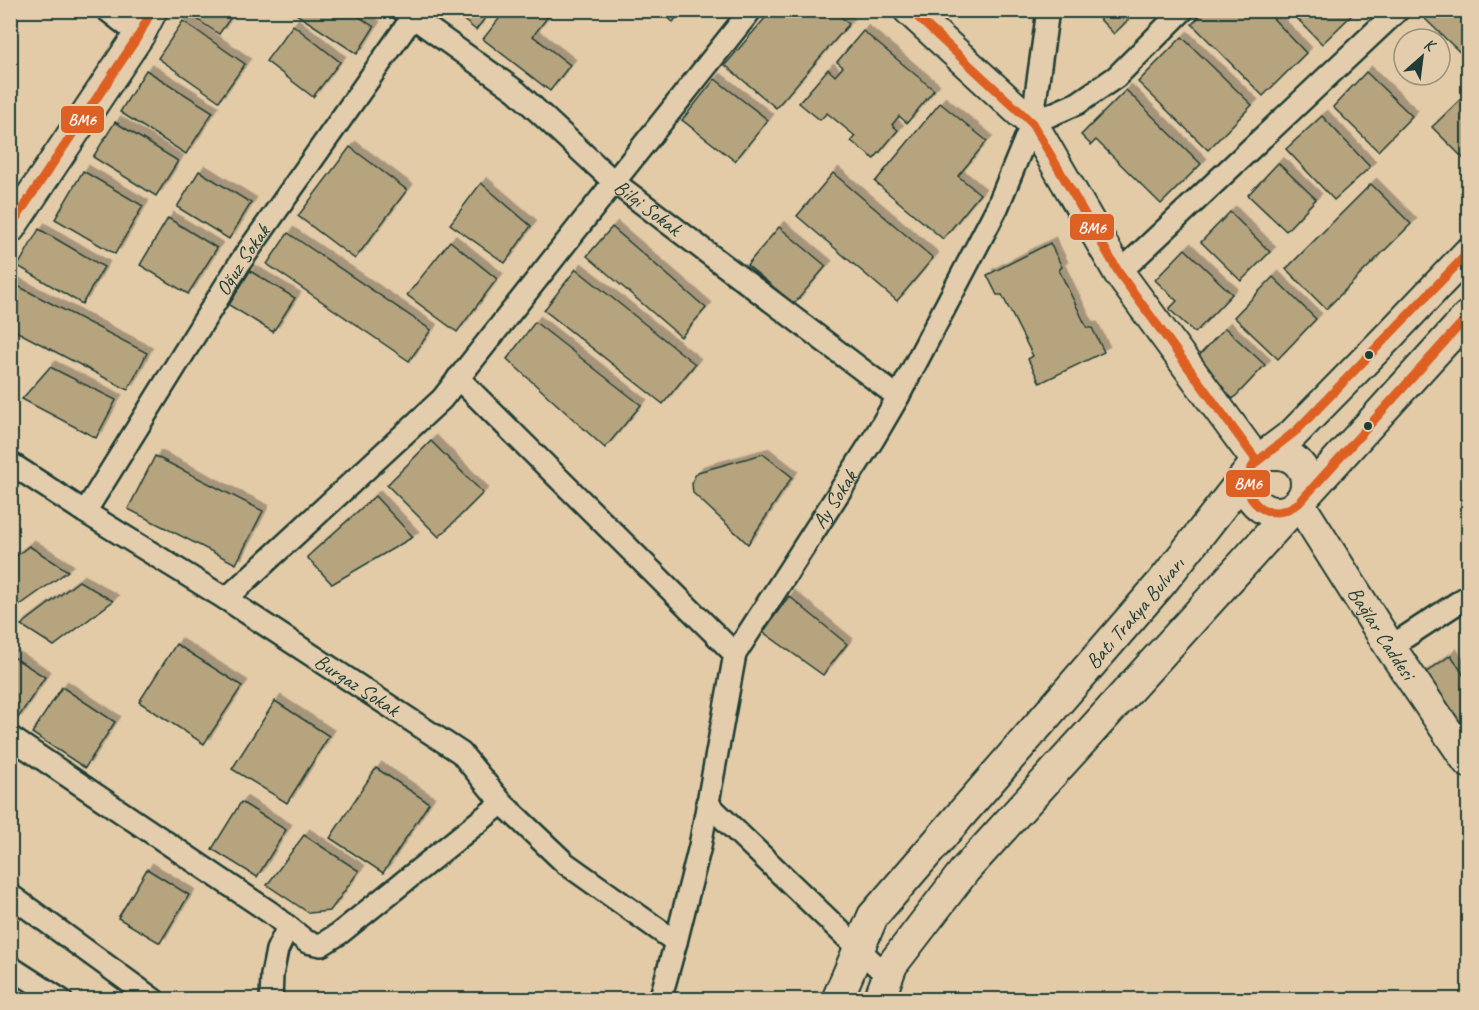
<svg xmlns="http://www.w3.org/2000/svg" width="1479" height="1010" font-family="Caveat,sans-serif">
<defs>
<filter id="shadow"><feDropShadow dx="5.5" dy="-5.5" stdDeviation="0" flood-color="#0004"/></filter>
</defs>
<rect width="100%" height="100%" fill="#e3cba8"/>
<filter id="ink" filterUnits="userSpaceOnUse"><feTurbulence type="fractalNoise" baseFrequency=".0167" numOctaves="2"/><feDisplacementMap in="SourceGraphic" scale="12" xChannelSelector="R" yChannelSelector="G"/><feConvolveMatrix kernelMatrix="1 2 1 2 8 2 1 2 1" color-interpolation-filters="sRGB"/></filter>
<g filter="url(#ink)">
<g fill="#b6a47f" stroke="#1f3d34" stroke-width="1.5" filter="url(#shadow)">
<polygon points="183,10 236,10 219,34"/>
<polygon points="294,10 349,10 374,27 357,54 293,12"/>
<polygon points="451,10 491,10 476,30"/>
<polygon points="506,10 553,10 533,36 570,65 550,91 483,39"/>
<polygon points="659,10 683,10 673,22"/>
<polygon points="772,10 833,10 849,24 776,108 725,65"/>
<polygon points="1091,10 1138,10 1114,34"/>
<polygon points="1206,10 1265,10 1306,53 1263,96 1192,24"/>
<polygon points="1289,10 1357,10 1322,44"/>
<polygon points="1428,10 1468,10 1468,60 1422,16"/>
<polygon points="183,21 245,64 219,101 158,58"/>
<polygon points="293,25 340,62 313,97 266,61"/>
<polygon points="863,31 934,90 907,123 899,116 892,125 898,130 874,159 851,141 855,136 827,113 820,120 799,103 828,69 835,76 843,67 837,62"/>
<polygon points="1182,37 1252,105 1208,150 1138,82"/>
<polygon points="146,70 213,112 186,154 120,112"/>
<polygon points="1366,72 1412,116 1378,151 1333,107"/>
<polygon points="715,79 768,120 735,161 682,120"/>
<polygon points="1126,90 1201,164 1161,204 1096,140 1091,145 1081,135"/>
<polygon points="1465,95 1468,98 1468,163 1432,127"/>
<polygon points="940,103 987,141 958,176 980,194 943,239 875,182"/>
<polygon points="1322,116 1370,167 1334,200 1286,149"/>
<polygon points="115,122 178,161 156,196 93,157"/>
<polygon points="350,147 407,190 355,259 298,216"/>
<polygon points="1278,163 1316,199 1286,231 1248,195"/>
<polygon points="83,171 143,206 115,254 55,219"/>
<polygon points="199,171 251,203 229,239 177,207"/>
<polygon points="833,173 933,258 897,301 797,216"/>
<polygon points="481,183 531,226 505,263 450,224"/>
<polygon points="1371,184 1411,224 1326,309 1286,269"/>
<polygon points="1230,212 1270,252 1241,281 1201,242"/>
<polygon points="168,218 217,248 188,294 140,265"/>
<polygon points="612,227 706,308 681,337 587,256"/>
<polygon points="779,227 826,266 794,304 747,265"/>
<polygon points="39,229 104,267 82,304 18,266"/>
<polygon points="288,233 431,330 409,361 267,264"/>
<polygon points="450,241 497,279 457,332 407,295"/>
<polygon points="1050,243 1062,267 1059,270 1087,328 1092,328 1104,352 1040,383 1028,359 1033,356 1002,295 997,295 987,275"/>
<polygon points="1185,249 1232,294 1195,333 1169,309 1177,301 1155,280"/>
<polygon points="576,269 695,364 663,404 544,310"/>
<polygon points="250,271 295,298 273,332 229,305"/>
<polygon points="1273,277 1316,319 1278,359 1234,317"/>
<polygon points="10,282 147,353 128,390 10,328"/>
<polygon points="535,322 641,405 605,448 507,359"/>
<polygon points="1225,328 1265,365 1233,399 1193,362"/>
<polygon points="50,367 116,400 96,438 22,399"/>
<polygon points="431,441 483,493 439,537 387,485"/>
<polygon points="763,454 792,477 748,544 693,493 692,484 694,477 698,472"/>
<polygon points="155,456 263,511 236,564 128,509"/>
<polygon points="375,496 413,537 332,584 307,557"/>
<polygon points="29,546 68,571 10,612 10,561"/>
<polygon points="79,581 113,601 54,646 21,625"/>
<polygon points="789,596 847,644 823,675 763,632"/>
<polygon points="176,644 242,686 204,744 139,702"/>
<polygon points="10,655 45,677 16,721 10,718"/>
<polygon points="1451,655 1468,682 1468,746 1421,676"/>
<polygon points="62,687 115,722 85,768 32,733"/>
<polygon points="275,701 329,736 287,803 232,769"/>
<polygon points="376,768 429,803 383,873 330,838"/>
<polygon points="241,802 286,830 257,877 212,849"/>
<polygon points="304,835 359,871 330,911 309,913 267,885"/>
<polygon points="147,869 189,895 160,943 118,918"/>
</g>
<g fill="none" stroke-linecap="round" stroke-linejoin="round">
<defs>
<g id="street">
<polyline points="107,10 139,35"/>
<path id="s1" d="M403,10L516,91L614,182L898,397"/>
<polyline points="1032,123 1078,103 1116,77 1183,10"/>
<polyline points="1119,273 1398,10"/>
<polyline points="458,378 735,654"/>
<path id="s2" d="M10,463L85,512L226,599L461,753L502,803L565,863L676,942"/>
<path id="s3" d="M85,512L241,261L412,18"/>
<polyline points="226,599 442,399 614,182 751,10"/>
<polyline points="1390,647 1468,596"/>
<polyline points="10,737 271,913 307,942 321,945 340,933 502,803"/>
<polyline points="707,803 887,976"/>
<polyline points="10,895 154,1000"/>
<polyline points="10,967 61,1000"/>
<polyline points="271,1000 272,975 277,950 288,927"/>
<path id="s4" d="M660,1000L676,942L700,846L735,654L874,438L898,397L997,208L1032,123L1048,10"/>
</g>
<g id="secondary">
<polyline points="909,10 1032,123 1119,273 1257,461"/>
<polyline points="10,228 139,35 152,10"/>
<circle cx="1277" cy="483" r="29"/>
<path id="s5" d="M1299,503L1390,647L1468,762"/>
<path id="s6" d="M837,1000L873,916L1163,581L1257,461L1293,434L1390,335L1468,253"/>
<polyline points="879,1000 892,965 965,870 1468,316"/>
</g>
</defs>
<use href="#street" stroke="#1f3d34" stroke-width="26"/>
<use href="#secondary" stroke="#1f3d34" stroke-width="34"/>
<use href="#street" stroke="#e4cdad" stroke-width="21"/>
<use href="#secondary" stroke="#e4cdad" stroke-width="30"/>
<defs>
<g id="bus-1">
<polyline points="910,10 1032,123 1119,273 1257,461"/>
<polyline points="10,227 139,35 152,10"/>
<path d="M1468,253L1297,430L1255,463C1240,482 1249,512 1277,512C1285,512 1292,507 1299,503L1468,316"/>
</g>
</defs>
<use href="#bus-1" stroke="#e4cdad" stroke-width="14"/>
<use href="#bus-1" stroke="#dd6124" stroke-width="9"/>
</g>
</g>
<g fill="#1f3d34" stroke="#e4cdad" stroke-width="2">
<circle cx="1369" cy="355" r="5"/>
<circle cx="1368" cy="426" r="5"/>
</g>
<g text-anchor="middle" stroke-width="4.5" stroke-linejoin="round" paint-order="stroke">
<g font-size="21" fill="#1f3d34" stroke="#e4cdad">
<text dy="7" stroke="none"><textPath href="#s1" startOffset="315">Bilgi Sokak</textPath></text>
<text dy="7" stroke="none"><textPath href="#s3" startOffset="297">Oğuz Sokak</textPath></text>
<text dy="7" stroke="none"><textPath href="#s4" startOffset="538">Ay Sokak</textPath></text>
<text dy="7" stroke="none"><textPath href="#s6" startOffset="492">Batı Trakya Bulvarı</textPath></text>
<text dy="7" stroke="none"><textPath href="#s5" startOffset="154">Bağlar Caddesi</textPath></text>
<text dy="7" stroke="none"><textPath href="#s2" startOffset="412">Burgaz Sokak</textPath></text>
</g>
</g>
<g stroke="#e4cdad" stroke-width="2">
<rect x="60" y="105" width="45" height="29" rx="6" fill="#dd6124"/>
<rect x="1069" y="213" width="46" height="28" rx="6" fill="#dd6124"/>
<rect x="1225" y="469" width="46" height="29" rx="6" fill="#dd6124"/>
</g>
<g font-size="16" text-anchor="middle" font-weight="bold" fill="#fff">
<text x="82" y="125">BM6</text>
<text x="1092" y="233">BM6</text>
<text x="1248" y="489">BM6</text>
</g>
<rect width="1479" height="1010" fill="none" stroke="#e4cdad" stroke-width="36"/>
<rect x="18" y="18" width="1443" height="974" fill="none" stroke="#1f3d34" stroke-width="2" filter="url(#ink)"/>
<g transform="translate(1422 57) rotate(28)"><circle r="28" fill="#e4cdad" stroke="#95937d" stroke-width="1.5"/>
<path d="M0-4.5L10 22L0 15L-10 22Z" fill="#1f3d34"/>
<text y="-9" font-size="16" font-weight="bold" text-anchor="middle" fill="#1f3d34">K</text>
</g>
</svg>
